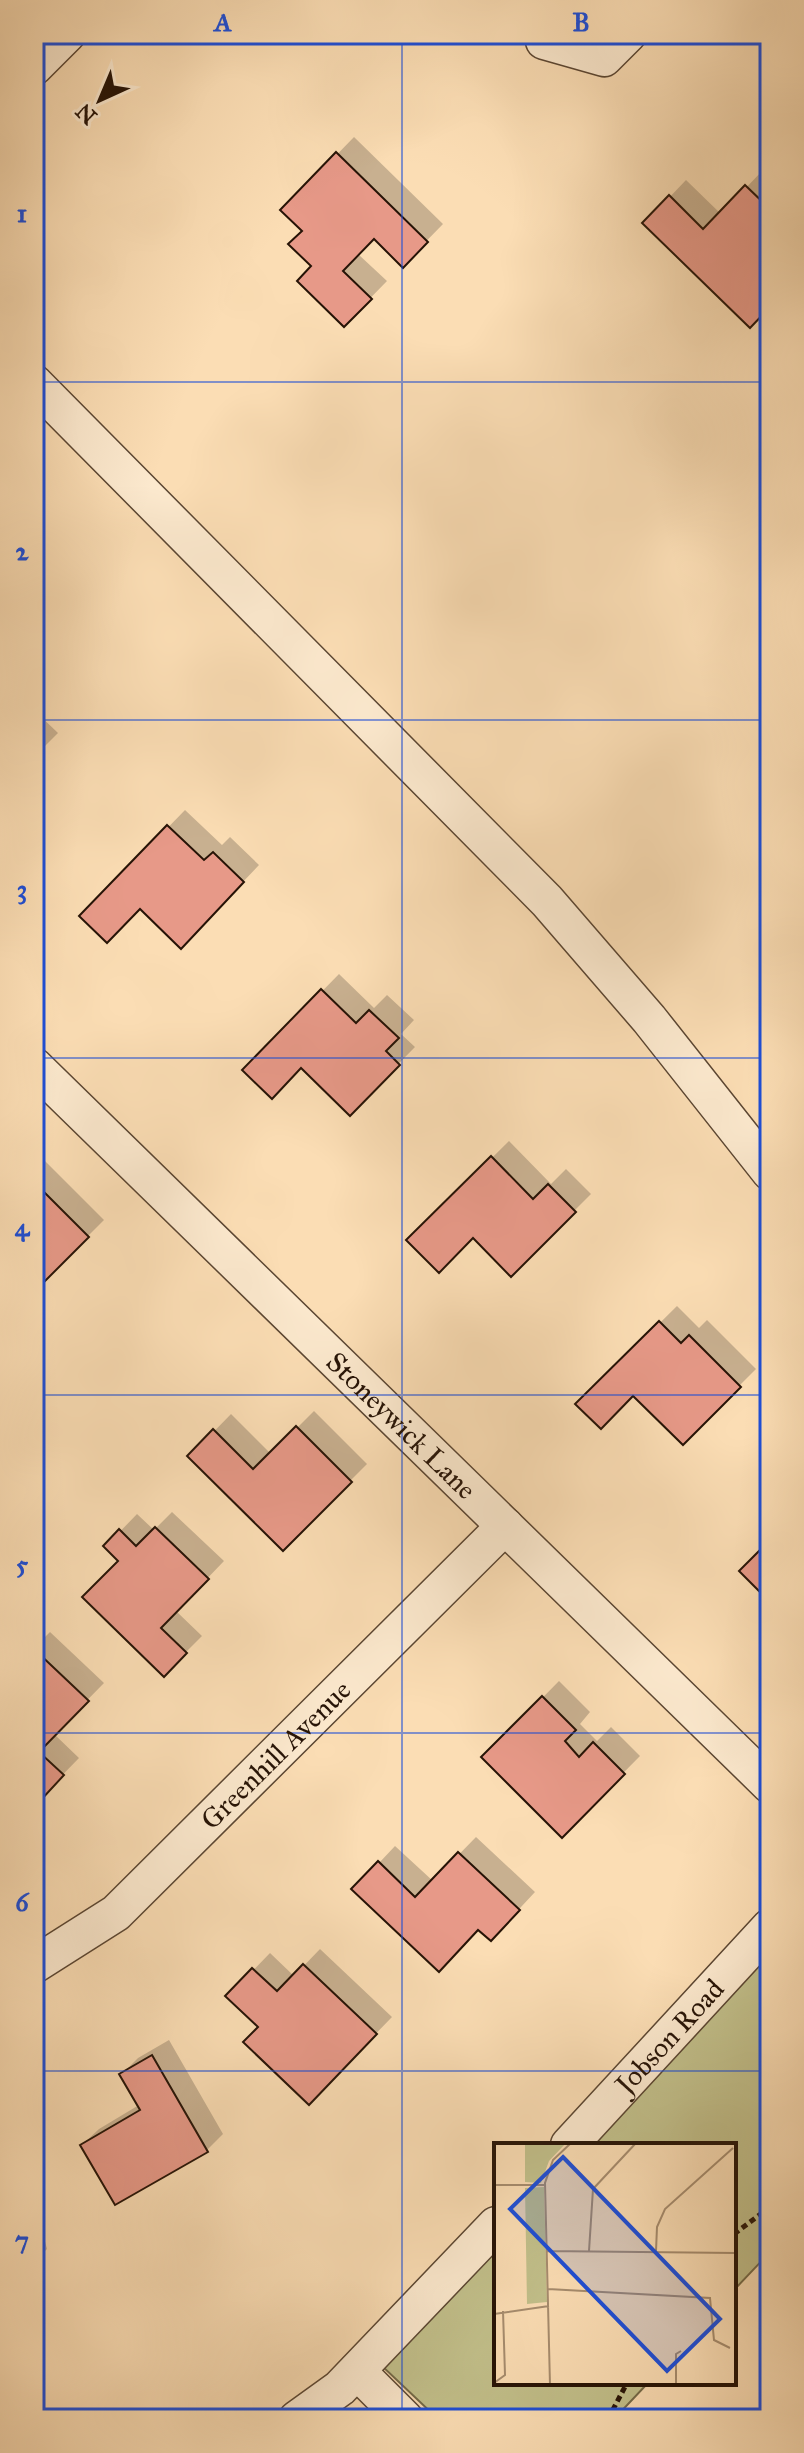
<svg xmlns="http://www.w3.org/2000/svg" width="804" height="2453" font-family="'IM FELL Great Primer',serif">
<rect width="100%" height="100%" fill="#fbddb4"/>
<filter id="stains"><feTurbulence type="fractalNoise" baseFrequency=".0025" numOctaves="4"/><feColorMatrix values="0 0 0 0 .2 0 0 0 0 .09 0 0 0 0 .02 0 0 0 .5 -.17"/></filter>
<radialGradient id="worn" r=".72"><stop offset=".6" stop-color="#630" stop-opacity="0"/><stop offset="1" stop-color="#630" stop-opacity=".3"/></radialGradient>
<g fill="#c2c08b" stroke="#746a48" stroke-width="2">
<polygon points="770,1935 770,2252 734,2290 734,2145 579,2145"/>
<polygon points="496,2236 496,2383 648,2383 614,2419 438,2419 382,2366"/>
</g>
<g fill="#0003">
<polygon points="354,137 443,224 403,265 375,237 358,254 387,281 344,325 314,266 305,230 283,210"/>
<polygon points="763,170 770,177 770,306 645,223 686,180 721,214"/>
<polygon points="34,710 58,733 34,757"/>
<polygon points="185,810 222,845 230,837 259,865 197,930 140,907 82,916"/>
<polygon points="339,974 374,1008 387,995 414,1020 401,1034 415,1047 350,1113 301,1066 245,1070"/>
<polygon points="509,1141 551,1184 566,1169 591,1194 511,1274 473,1236 409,1240"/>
<polygon points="41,1157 104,1220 34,1290 34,1164"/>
<polygon points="677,1306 699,1328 707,1320 756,1369 683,1442 633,1393 578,1404"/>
<polygon points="314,1411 367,1464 283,1548 190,1456 231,1414 271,1454"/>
<polygon points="172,1512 224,1561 176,1611 202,1636 164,1674 121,1561 106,1546 137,1514 154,1530"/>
<polygon points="50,1632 104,1683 54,1734 79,1758 40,1798 34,1792 34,1648"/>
<polygon points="559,1681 590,1712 580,1724 597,1741 611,1727 640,1756 562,1835 484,1757"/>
<polygon points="476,1837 535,1892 507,1922 478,1928 455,1953 379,1863 395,1846 433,1881"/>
<polygon points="320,1949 392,2017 325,2086 228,1996 270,1953 294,1976"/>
<polygon points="169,2040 223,2134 206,2151 82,2145 99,2129 139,2105 121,2075 138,2058"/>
<polygon points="34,2200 47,2249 34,2262"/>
</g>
<g fill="#e79988" stroke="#261306" stroke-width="2">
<polygon points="336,152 428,242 403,268 374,239 343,271 372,299 344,327 297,281 311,266 288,244 302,231 280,210"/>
<polygon points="745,185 770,209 770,311 767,310 750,328 642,223 669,195 703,229"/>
<polygon points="167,825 204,860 213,852 244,882 181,949 140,909 107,943 79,916"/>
<polygon points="321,989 356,1023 369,1010 399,1038 386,1051 400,1065 350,1116 301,1068 272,1099 242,1070"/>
<polygon points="491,1156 533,1199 548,1184 576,1212 511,1277 473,1238 439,1273 406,1240"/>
<polygon points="34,1182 89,1237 34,1292"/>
<polygon points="659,1321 681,1343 689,1335 741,1387 683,1445 633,1396 601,1429 575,1404"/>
<polygon points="296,1426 352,1482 283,1551 187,1456 213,1429 253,1469"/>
<polygon points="155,1527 209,1579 161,1628 187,1653 164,1677 82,1597 118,1561 103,1546 119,1529 136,1546"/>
<polygon points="770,1540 770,1582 760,1592 739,1571"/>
<polygon points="34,1649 89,1701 39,1752 64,1775 40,1801 34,1795"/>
<polygon points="542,1696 576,1730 565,1741 579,1757 593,1742 625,1774 562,1838 481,1757"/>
<polygon points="458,1852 520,1910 491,1941 478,1930 439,1972 351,1889 378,1861 415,1897"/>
<polygon points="303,1964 377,2034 309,2105 243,2042 258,2027 225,1996 252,1968 277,1991"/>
<polygon points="152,2055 208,2152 115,2205 80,2145 140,2110 119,2074"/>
</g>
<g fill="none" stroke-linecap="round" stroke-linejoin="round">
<defs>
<g id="minor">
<polyline points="544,41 604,58 628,34"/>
<polyline points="34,67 67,34"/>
<polyline points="34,383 547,901 649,1019 770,1172"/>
<path id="s1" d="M34,1066L770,1785"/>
<path id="s2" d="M34,1965L116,1913L505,1526"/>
<path id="s3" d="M569,2145L770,1927"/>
<polyline points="357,2371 405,2419"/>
<polyline points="297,2419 340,2388 496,2225"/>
</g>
</defs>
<use href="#minor" stroke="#5b4632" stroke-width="39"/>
<g stroke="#261306" stroke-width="5" stroke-dasharray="6 4" stroke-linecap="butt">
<polyline points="734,2234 770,2207"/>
<polyline points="608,2419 627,2383"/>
</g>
<use href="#minor" stroke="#fce9ce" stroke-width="36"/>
</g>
<path fill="none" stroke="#1d4ed8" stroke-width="2" stroke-opacity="0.55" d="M402,34V2419M34,382H770M34,720H770M34,1058H770M34,1395H770M34,1733H770M34,2071H770"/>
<g text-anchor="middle" stroke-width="8" stroke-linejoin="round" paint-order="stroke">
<g font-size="28" fill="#261306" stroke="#fce9ce">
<text dy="10" stroke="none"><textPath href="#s1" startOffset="514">Stoneywick Lane</textPath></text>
<text dy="10" stroke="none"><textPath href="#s2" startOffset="322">Greenhill Avenue</textPath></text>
<text dy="10" stroke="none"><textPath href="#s3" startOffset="148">Jobson Road</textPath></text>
</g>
</g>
<g transform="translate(494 2143)">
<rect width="242" height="242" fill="#fbddb4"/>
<path d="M31,0H72L55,18L47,40L31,39ZM50,44L53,159L33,161L31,45Z" fill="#c2c08b"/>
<path fill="none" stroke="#a68c6e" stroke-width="2" d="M0,42H51M0,52V102M52,108L242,110M95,108L99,46L142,0M162,108L163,84L171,66L239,5M54,146L216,155L220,197L236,205M0,171L55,163M0,240L11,232L9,168M56,242L51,40L59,17L77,0M182,242V211L187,208"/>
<path fill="#1d4ed8" fill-opacity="0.15" stroke="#1d4ed8" stroke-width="4" d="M69,14L226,176L173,228L16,66Z"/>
<rect width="242" height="242" fill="none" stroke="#261306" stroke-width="4"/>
</g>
<rect width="804" height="2453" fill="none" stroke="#fbddb4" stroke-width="88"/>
<g transform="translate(100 100) rotate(224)" stroke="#fce9ce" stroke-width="6" paint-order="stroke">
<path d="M0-6L14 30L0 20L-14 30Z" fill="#261306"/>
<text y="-12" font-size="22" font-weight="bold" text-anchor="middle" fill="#261306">N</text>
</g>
<rect x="44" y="44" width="716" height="2365" fill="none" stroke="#1d4ed8" stroke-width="3"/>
<g font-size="26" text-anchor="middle" font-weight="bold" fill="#1d4ed8">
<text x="223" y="31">A</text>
<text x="581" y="31">B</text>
<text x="22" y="222">1</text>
<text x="22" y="560">2</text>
<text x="22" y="898">3</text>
<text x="22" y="1236">4</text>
<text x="22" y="1573">5</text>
<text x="22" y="1911">6</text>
<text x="22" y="2249">7</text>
</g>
<rect width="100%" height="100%" filter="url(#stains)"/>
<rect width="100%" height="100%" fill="url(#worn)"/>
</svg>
